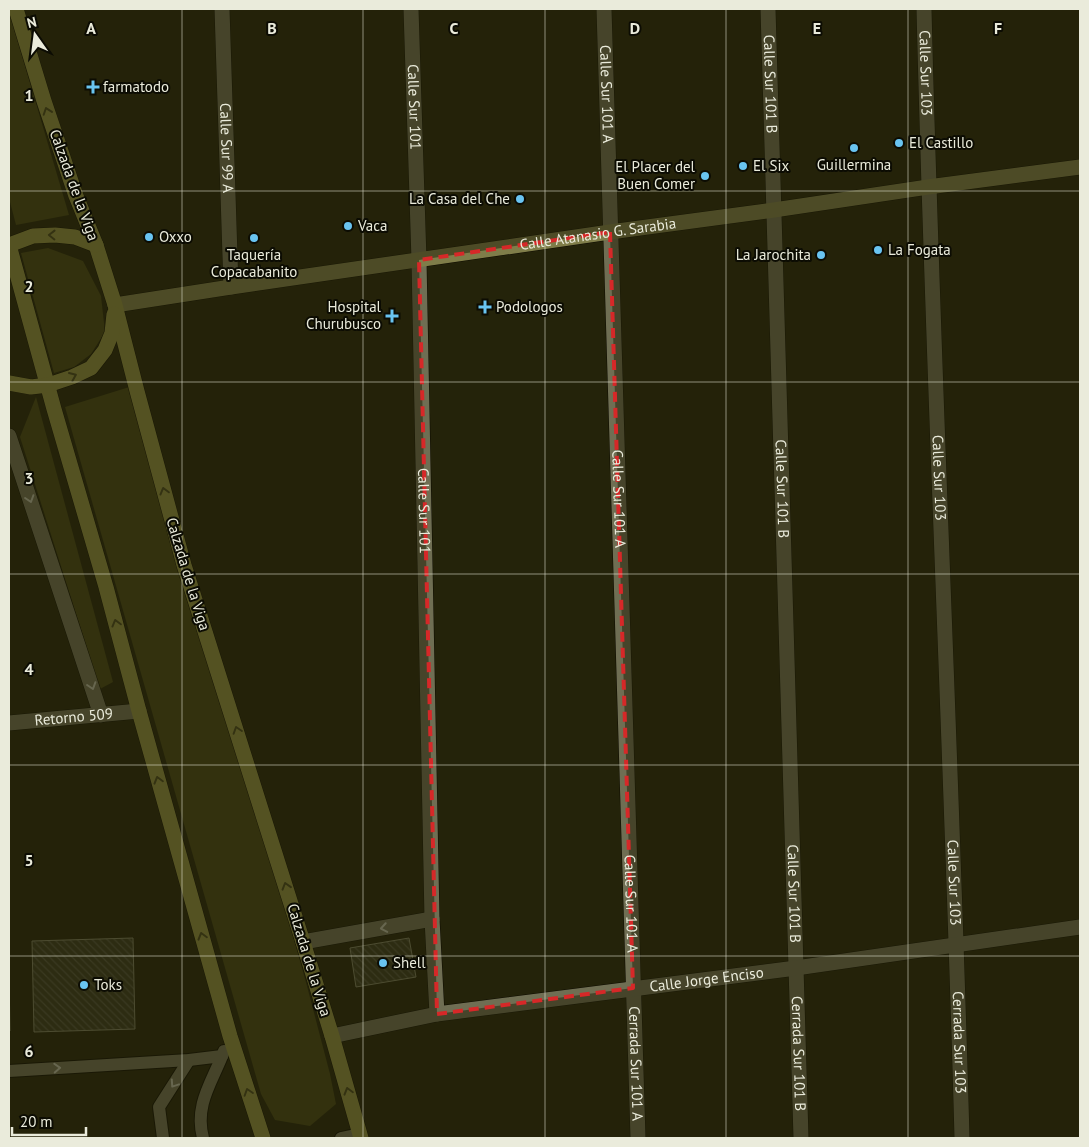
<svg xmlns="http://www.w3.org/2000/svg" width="1089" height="1147" font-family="'PT Sans',sans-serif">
<defs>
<pattern id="building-back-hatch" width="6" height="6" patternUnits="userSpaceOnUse" patternTransform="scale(1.25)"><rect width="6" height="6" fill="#38381e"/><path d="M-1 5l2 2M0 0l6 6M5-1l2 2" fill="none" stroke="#55553e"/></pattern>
</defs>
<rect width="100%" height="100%" fill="#24230a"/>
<g fill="#454315">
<polygon points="9,12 69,215 16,225 9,198"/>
<polygon points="48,248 83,261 101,296 105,332 91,354 74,367 54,373 21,253"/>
<polygon points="139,384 307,986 330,1074 336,1104 310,1126 275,1120 261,1094 65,407"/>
<polygon points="36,397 113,682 100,689 20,437"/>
</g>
<g fill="url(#building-back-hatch)" stroke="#7d7d60">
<polygon points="133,938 135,1029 34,1032 32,941"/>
<polygon points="409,938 416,977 356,987 350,948"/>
<polygon points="9,976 10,1031 9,1031"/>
</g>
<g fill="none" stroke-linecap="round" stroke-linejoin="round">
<defs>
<g id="lane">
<polyline points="9,1071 189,1060 222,1056"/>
<polyline points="163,1138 159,1107 189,1060"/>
<path d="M203,1138C194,1104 213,1081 224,1051"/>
<polyline points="341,1138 360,1134"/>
</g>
<g id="street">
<path id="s1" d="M222,9L231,287"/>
<path id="s2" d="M411,9L419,260L432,919L437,1014"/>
<path id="s3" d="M604,9L638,1138"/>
<path id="s4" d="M768,9L801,1138"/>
<path id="s5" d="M924,9C933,385 952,762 962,1138"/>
<polyline points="9,436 101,715"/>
<path id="s6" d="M9,723L139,711"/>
<polyline points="303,942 432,919"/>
<path id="s7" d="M332,1036L437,1014L796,968L1080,927"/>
</g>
<g id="secondary">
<path id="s8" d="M115,305L231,287L610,232L774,210L928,187L1080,167"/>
</g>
<g id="primary">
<polyline points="16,9 44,101 76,196 96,245 115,305 137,391 184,565 303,942 332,1036 361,1138"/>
<polyline points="9,245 54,409 106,587 139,711 230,1036 263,1138"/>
<polyline points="9,245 33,236 55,235 75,237 96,245"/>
<polyline points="9,383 31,387 48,385 72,377 91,368 105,350 112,333 114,314"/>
</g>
</defs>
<use href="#lane" stroke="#0e0c00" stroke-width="14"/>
<use href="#street" stroke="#0e0c00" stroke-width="16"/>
<use href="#secondary" stroke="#0e0c00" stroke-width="16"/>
<use href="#primary" stroke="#0e0c00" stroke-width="16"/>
<use href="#lane" stroke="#6f6e53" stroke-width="12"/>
<use href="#street" stroke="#6f6e53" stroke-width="15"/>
<use href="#secondary" stroke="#7f7d49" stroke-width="15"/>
<use href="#primary" stroke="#8f8c40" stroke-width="15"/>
</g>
<defs><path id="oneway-chevron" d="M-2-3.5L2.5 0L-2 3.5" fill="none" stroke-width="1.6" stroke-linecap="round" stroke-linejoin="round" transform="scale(1.25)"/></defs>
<g stroke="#47461e">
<use href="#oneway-chevron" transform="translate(47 111) rotate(-109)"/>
<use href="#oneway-chevron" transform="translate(52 235) rotate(-179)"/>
<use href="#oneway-chevron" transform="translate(73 376) rotate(-23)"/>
<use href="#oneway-chevron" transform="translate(164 491) rotate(-105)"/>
<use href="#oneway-chevron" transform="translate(116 623) rotate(-105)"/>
<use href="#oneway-chevron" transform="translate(237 730) rotate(-108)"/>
<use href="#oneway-chevron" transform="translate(158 780) rotate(-106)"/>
<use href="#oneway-chevron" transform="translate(286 886) rotate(-107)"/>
<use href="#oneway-chevron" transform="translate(202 936) rotate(-106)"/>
<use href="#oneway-chevron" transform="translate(348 1091) rotate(-106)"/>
<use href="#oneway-chevron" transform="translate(248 1092) rotate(-108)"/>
</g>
<g stroke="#b9b9a5">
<use href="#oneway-chevron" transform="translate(30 499) rotate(72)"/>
<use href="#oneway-chevron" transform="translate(92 686) rotate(72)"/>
<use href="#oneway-chevron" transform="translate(384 928) rotate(170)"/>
<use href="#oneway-chevron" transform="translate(57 1068) rotate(-3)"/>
<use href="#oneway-chevron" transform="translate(174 1084) rotate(124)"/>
</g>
<path d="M0 0H1089V1147H0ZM610,232L633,988L437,1014L419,260Z" fill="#24230a" fill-opacity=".55" fill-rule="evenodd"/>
<path fill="none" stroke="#d62828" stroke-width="4" stroke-dasharray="10 6" stroke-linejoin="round" d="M610,232L633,988L437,1014L419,260Z"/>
<path fill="none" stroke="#eaebdb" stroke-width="1" stroke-opacity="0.55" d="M182,9V1138M363,9V1138M545,9V1138M726,9V1138M908,9V1138M9,191H1080M9,382H1080M9,574H1080M9,765H1080M9,956H1080"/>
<g fill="#69c4f1" stroke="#0c0c03" stroke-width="2">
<path d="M90.5 79.5h5v5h5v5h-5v5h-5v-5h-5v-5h5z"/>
<circle cx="899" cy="143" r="5"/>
<circle cx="854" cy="148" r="5"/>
<circle cx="743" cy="166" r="5"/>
<circle cx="705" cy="176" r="5"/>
<circle cx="520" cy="199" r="5"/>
<circle cx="348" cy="226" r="5"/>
<circle cx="149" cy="237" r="5"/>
<circle cx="254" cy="238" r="5"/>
<circle cx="878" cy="250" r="5"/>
<circle cx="821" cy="255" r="5"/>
<path d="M482.5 299.5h5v5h5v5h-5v5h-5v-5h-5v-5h5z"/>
<path d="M389.5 308.5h5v5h5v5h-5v5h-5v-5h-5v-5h5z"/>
<circle cx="383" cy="963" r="5"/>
<circle cx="84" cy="985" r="5"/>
</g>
<g text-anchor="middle" stroke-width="4" stroke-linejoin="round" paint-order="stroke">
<g font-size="15" fill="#eaebdb" stroke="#0c0c03">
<text dy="5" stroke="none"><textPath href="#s5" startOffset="64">Calle Sur 103</textPath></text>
<text dy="5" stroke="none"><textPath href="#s4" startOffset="75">Calle Sur 101 B</textPath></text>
<text dy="5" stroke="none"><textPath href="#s3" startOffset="85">Calle Sur 101 A</textPath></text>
<text dy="5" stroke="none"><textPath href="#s2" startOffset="98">Calle Sur 101</textPath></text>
<text dy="5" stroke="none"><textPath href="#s1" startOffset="139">Calle Sur 99 A</textPath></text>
<text transform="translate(74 185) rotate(70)" y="5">Calzada de la Viga</text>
<text dy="5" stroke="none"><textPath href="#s8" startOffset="488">Calle Atanasio G. Sarabia</textPath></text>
<text dy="5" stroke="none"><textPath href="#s5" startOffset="469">Calle Sur 103</textPath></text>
<text dy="5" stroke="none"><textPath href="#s4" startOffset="480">Calle Sur 101 B</textPath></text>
<text dy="5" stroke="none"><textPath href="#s3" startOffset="490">Calle Sur 101 A</textPath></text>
<text dy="5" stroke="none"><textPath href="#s2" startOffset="502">Calle Sur 101</textPath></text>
<text transform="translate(188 574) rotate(73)" y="5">Calzada de la Viga</text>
<text dy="5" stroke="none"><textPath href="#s6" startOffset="65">Retorno 509</textPath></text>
<text dy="5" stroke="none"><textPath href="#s5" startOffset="874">Calle Sur 103</textPath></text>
<text dy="5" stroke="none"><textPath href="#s4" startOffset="885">Calle Sur 101 B</textPath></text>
<text dy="5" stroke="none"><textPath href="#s3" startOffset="895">Calle Sur 101 A</textPath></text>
<text transform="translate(309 960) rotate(73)" y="5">Calzada de la Viga</text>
<text dy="5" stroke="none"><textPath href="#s7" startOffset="379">Calle Jorge Enciso</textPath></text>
<text dy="5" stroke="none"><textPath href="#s5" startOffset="1034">Cerrada Sur 103</textPath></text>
<text dy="5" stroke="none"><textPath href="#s4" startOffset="1045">Cerrada Sur 101 B</textPath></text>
<text dy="5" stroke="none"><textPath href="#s3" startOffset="1055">Cerrada Sur 101 A</textPath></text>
</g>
<g font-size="15" fill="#eaebdb" stroke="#0c0c03" text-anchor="start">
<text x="103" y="92">farmatodo</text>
<text x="909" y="148">El Castillo</text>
<text x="854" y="170" text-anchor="middle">Guillermina</text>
<text x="753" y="171">El Six</text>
<text x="695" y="172" text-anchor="end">El Placer del<tspan x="695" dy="17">Buen Comer</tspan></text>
<text x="510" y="204" text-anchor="end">La Casa del Che</text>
<text x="358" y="231">Vaca</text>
<text x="159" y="242">Oxxo</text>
<text x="888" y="255">La Fogata</text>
<text x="254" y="260" text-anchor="middle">Taquería<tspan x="254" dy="17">Copacabanito</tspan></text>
<text x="811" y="260" text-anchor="end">La Jarochita</text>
<text x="381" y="312" text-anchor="end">Hospital<tspan x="381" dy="17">Churubusco</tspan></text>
<text x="496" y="312">Podologos</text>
<text x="393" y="968">Shell</text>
<text x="94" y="990">Toks</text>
</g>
</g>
<g font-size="16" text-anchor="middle" font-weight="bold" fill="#eaebdb" stroke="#0c0c03" stroke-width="4" stroke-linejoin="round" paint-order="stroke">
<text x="91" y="34">A</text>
<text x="272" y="34">B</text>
<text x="454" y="34">C</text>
<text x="635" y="34">D</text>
<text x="817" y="34">E</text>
<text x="998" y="34">F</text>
<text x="29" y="101">1</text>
<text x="29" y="292">2</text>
<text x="29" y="484">3</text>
<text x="29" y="675">4</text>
<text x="29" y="866">5</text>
<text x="29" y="1057">6</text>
</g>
<rect width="1089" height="1147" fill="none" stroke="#eaebdb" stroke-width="20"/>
<g transform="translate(35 35) rotate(346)" stroke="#0c0c03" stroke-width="4" paint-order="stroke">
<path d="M0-4L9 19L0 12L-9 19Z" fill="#eaebdb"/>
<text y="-8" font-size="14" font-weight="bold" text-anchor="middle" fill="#eaebdb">N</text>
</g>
<path d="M12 1127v8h74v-8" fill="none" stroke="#eaebdb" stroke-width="2.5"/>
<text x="20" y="1127" font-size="15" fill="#eaebdb" stroke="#0c0c03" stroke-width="4" paint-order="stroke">20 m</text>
</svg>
